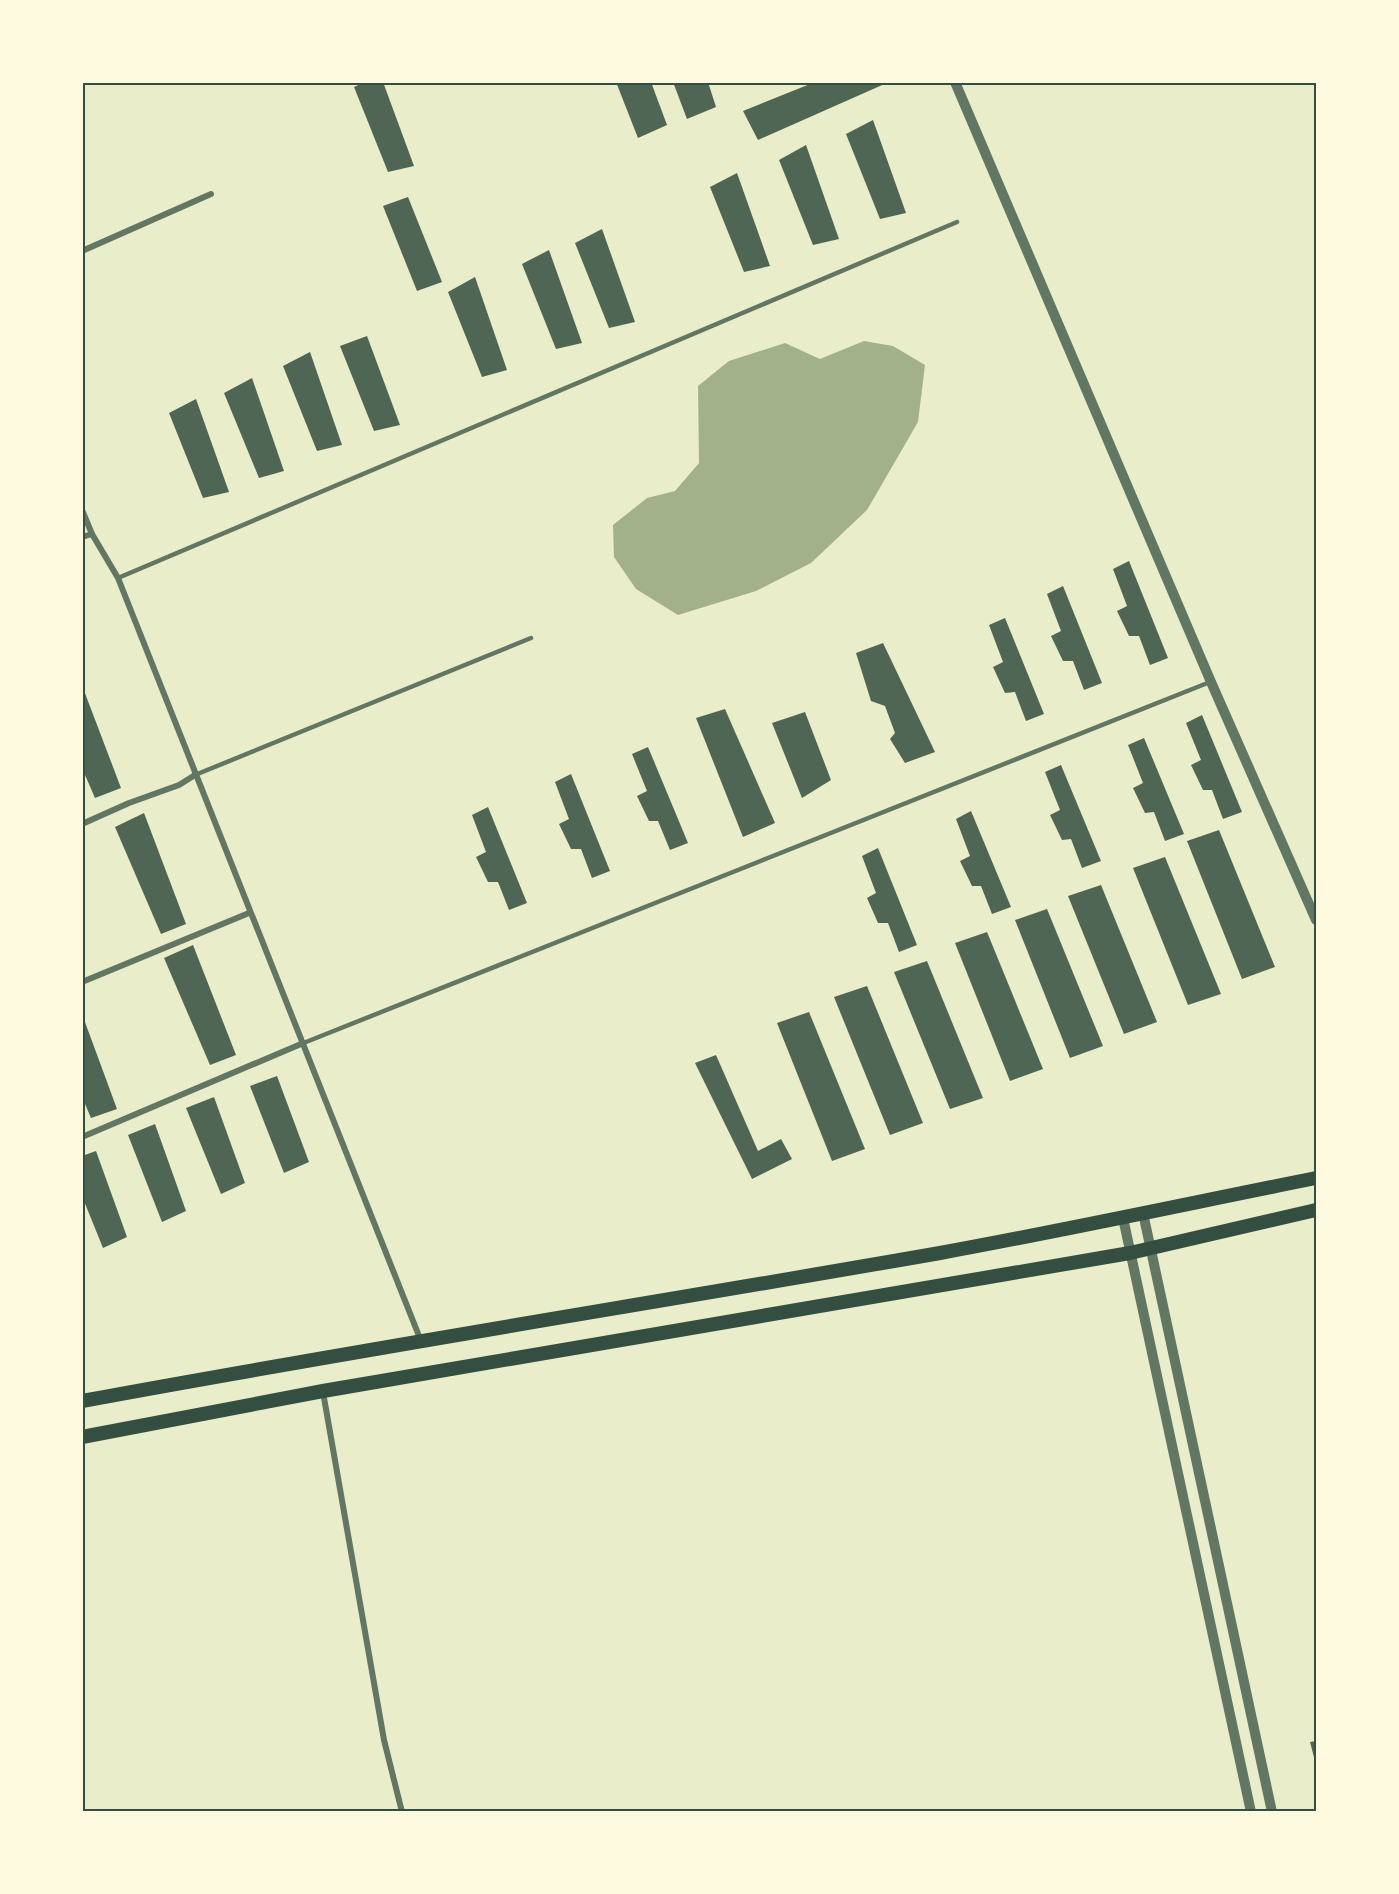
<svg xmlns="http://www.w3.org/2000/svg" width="1399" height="1894" font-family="Jost,sans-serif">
<rect width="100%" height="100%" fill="#e9edc9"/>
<polygon fill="#a3b18a" points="864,341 893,346 925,365 918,422 867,510 811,563 756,591 678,615 636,589 614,557 613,525 647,498 675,491 699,463 698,386 729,361 785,343 820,359"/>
<g fill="#4f6655">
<polygon points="365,82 383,82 414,166 388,172 354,87"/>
<polygon points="616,82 651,82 667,125 638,138"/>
<polygon points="673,82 708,82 716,107 687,119"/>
<polygon points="815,82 889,82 758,140 743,111"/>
<polygon points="873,120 906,213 880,219 846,134"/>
<polygon points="806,145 839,239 813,245 779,160"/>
<polygon points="737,173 770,266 744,272 710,187"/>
<polygon points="408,197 442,282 417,291 383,206"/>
<polygon points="602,229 635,322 609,328 575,243"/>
<polygon points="549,250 582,343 556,349 522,264"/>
<polygon points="475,277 507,370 482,377 448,292"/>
<polygon points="367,336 400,425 374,431 340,346"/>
<polygon points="310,352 342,445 317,451 283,366"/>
<polygon points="252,378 284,471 259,478 224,393"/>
<polygon points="196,399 229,492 203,498 169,413"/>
<polygon points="1129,561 1168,658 1150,665 1139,636 1129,636 1117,611 1127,606 1113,569"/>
<polygon points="1063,586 1102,683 1084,690 1073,661 1063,661 1051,636 1061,631 1047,594"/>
<polygon points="1005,618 1044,714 1026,721 1015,692 1005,693 993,667 1003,662 989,625"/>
<polygon points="883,643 935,752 905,763 890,739 895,733 885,706 871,701 856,653"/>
<polygon points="83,688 121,788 95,798 82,768"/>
<polygon points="725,709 775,823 743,837 696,718"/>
<polygon points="805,712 831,780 802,798 772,723"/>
<polygon points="1202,715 1242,812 1223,819 1212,790 1203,790 1191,765 1201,760 1186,723"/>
<polygon points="1144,738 1184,834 1165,841 1154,812 1145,813 1133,788 1143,783 1128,745"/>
<polygon points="648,747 688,843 670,850 658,821 649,821 637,796 647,791 632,754"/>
<polygon points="1061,765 1101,861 1082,868 1071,839 1062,840 1050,815 1060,810 1045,772"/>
<polygon points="571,774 610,871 592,878 581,849 571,849 559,824 569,819 555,782"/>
<polygon points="488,807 527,903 509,910 498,882 488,882 476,857 486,852 472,815"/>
<polygon points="971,811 1011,907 992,914 981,886 972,886 960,861 970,856 956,819"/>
<polygon points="144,813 186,924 161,934 115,827"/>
<polygon points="1219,830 1275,967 1242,979 1187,841"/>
<polygon points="878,848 917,945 899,952 888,923 878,923 867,898 876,893 862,856"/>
<polygon points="1165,857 1221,994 1188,1005 1133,868"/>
<polygon points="1101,885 1157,1022 1124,1034 1068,896"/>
<polygon points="1047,909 1103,1046 1070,1058 1015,920"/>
<polygon points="987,932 1043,1069 1010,1081 955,943"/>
<polygon points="193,945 236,1055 210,1065 164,958"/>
<polygon points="927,961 983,1098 950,1109 894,972"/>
<polygon points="867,986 923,1123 890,1135 834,997"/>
<polygon points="809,1012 865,1149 832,1161 777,1023"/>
<polygon points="82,1014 117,1109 91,1118 82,1097"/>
<polygon points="716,1055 758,1151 781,1139 792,1159 752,1179 695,1063"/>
<polygon points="277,1076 309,1162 284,1173 250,1086"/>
<polygon points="214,1097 245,1183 221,1194 186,1108"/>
<polygon points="155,1124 186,1211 162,1222 128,1135"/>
<polygon points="96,1151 127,1237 103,1248 82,1196 82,1156"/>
<polygon points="1316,1741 1316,1765 1310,1742"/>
</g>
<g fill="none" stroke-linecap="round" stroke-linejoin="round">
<g stroke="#617663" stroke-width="4.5">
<polyline points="118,578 957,222"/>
<polyline points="195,775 531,638"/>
<polyline points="301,1044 1210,682"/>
</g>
<g stroke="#617663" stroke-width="6">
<polyline points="82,251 211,194"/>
<polyline points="82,510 92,534 118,578 421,1341"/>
<polyline points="82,537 92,534"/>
<polyline points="82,824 129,803 179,785 195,775"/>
<polyline points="82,982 249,913"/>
<polyline points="82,1137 301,1044"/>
<polyline points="323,1392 384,1740 402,1812"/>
</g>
<g stroke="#617663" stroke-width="10">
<polyline points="955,82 1211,682 1316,920"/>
<polyline points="1143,1213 1272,1812"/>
<polyline points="1123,1218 1251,1812"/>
</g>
<g stroke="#344e41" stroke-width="14">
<path d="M82,1401C368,1348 654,1303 940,1253C1066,1230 1191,1203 1316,1178"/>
<polyline points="82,1437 323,1391 1130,1253 1316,1210"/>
</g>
</g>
<rect width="1399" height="1894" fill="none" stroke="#fefae0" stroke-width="168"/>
<rect x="84" y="84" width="1231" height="1726" fill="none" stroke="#344e41" stroke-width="2"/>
</svg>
